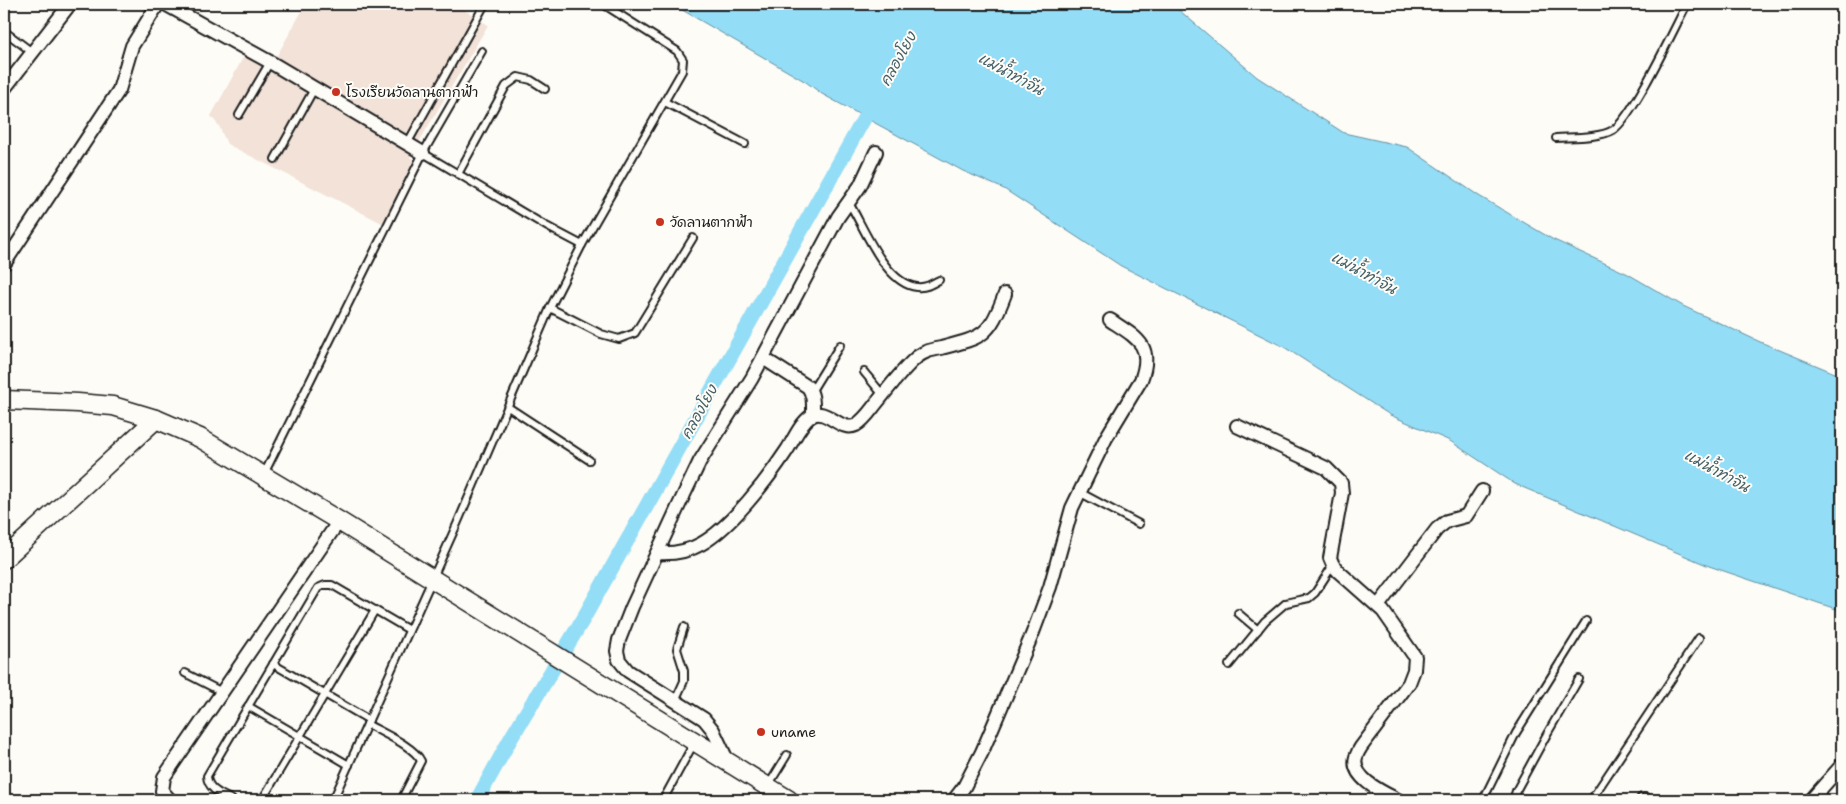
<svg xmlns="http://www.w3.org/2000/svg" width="1846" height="804" font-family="'Shantell Sans','Playpen Sans Thai',sans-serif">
<rect width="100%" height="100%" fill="#fdfcf7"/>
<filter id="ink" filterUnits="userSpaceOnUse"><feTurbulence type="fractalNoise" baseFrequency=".02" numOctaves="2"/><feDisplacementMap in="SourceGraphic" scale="10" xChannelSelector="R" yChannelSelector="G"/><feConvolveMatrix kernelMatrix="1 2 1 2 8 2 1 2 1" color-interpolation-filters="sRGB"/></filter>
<g filter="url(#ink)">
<polygon fill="#f2e2d8" points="306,4 455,4 488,25 410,157 413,160 384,224 227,144 219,126 211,116 244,56 270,68"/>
<polygon fill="#94ddf6" stroke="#64909f" points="672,4 1172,4 1257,77 1344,133 1407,147 1479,196 1552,239 1628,274 1683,306 1758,341 1842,376 1842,611 1709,566 1515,484 1450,441 1390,415 1284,347 1121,266 1004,189 963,171 822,94 806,82"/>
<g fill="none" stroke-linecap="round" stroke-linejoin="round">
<polyline stroke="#94ddf6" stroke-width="15" points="477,800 511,738 582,621 875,99"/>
<defs>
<g id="lane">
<polyline points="4,31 32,52"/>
<polyline points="665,102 745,144"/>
<polyline points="239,115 270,62"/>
<path d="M1556,138C1572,137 1600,138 1613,130C1633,117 1674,29 1687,4"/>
<polyline points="407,144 485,4"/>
<polyline points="423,153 546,226 582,245"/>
<polyline points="275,159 314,89"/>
<polyline points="458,174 506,86 518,77 531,80 545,89"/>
<path d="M849,203C864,227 885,284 917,287C926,288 932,284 939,280"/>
<polyline points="550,308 601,334 619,339 635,333 693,238"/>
<polyline points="864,372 883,395"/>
<polyline points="811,392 840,345"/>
<polyline points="508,407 589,460"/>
<polyline points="264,474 423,153 482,51"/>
<polyline points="1079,492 1139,524"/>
<polyline points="1238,613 1258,630"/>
<polyline points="273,664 369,720"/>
<polyline points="1229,665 1265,621 1286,603 1309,598 1315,593 1333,565"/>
<polyline points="185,673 222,692"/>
<polyline points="675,701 684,681 684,671 677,649 684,627"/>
<polyline points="248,706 349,765"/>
<path d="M367,724C382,733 414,746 421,761L401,800"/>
<polyline points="768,786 787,755"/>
<path d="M232,800C221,794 208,790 207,776L318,588L325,585H332L409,630"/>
<polyline points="262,800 375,610"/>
<polyline points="333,800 457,524 550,308 582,245 682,71 683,60 677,51 603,4"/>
<polyline points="663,800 694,743"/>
<polyline points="1483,800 1516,733 1586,621"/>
<polyline points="1513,800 1516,791 1547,734 1579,679"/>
<polyline points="1591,800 1699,638"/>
</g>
<g id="street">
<polyline points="165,4 270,62 423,153"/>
<polyline points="4,89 70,4"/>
<polyline points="4,264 119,90 132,46 158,4"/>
<path d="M763,358L808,387C814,395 813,405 813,415"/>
<path d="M1237,426L1326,468L1341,483L1342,493L1330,558L1333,565L1339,572L1383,611L1415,657L1414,670L1409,683L1361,747C1359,750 1357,754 1356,757C1350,778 1384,793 1398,800"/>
<path d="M657,553C672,554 687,552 701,544C731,527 768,479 787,450C794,439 800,424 811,416C826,406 840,433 856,425C866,419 872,408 879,400C891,385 903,369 917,357C925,351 931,350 941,348C984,337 989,336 1005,294"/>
<polyline points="1378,606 1437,529 1447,521 1466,516 1482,491"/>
<polyline points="728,762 713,730 704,719 628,671 619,660 617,651 619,640 632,607 679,505 700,461 752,378 838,217 860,186 876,152"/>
<polyline points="170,800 162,791 164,777 339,521"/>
<path d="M954,800L964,787L982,752L1032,635L1050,587L1072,508L1106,438L1141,380C1154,345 1137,338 1110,320"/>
<polyline points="1643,800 1645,800"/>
<polyline points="1811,800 1842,765"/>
</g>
<g id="secondary">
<polyline points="4,400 78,403 113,406 156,419 200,438 339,521 789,800"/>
<polyline points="4,559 156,419"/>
</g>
</defs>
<use href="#lane" stroke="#1c1c1c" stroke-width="10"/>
<use href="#street" stroke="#1c1c1c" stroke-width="16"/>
<use href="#secondary" stroke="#1c1c1c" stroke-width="21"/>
<use href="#lane" stroke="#fdfcf7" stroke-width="6"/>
<use href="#street" stroke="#fdfcf7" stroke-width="12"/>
<use href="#secondary" stroke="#fdfcf7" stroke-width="18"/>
</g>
</g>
<g fill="#c8321e" stroke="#fdfcf7" stroke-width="2">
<circle cx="336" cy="92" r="5"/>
<circle cx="660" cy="222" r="5"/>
<circle cx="761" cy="732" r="5"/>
</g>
<g text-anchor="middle" stroke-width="4" stroke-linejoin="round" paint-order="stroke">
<g font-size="14" fill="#1c1c1c" stroke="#fdfcf7" text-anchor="start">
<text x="346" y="97">โรงเรียนวัดลานตากฟ้า</text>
<text x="670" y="227">วัดลานตากฟ้า</text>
<text x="771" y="737">uname</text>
</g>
<g font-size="15" font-style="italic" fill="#466068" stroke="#fdfcf7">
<text transform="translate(898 59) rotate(-61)" y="5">คลองโยง</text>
<text transform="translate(1011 74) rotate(29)" y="5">แม่น้ำท่าจีน</text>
<text transform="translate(1364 273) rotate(29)" y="5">แม่น้ำท่าจีน</text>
<text transform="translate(699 412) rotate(-61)" y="5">คลองโยง</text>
<text transform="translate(1717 471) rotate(29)" y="5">แม่น้ำท่าจีน</text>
</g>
</g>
<rect width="1846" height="804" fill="none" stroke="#fdfcf7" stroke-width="20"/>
<rect x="10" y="10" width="1826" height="784" fill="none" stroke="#1c1c1c" stroke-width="2" filter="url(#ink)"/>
</svg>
